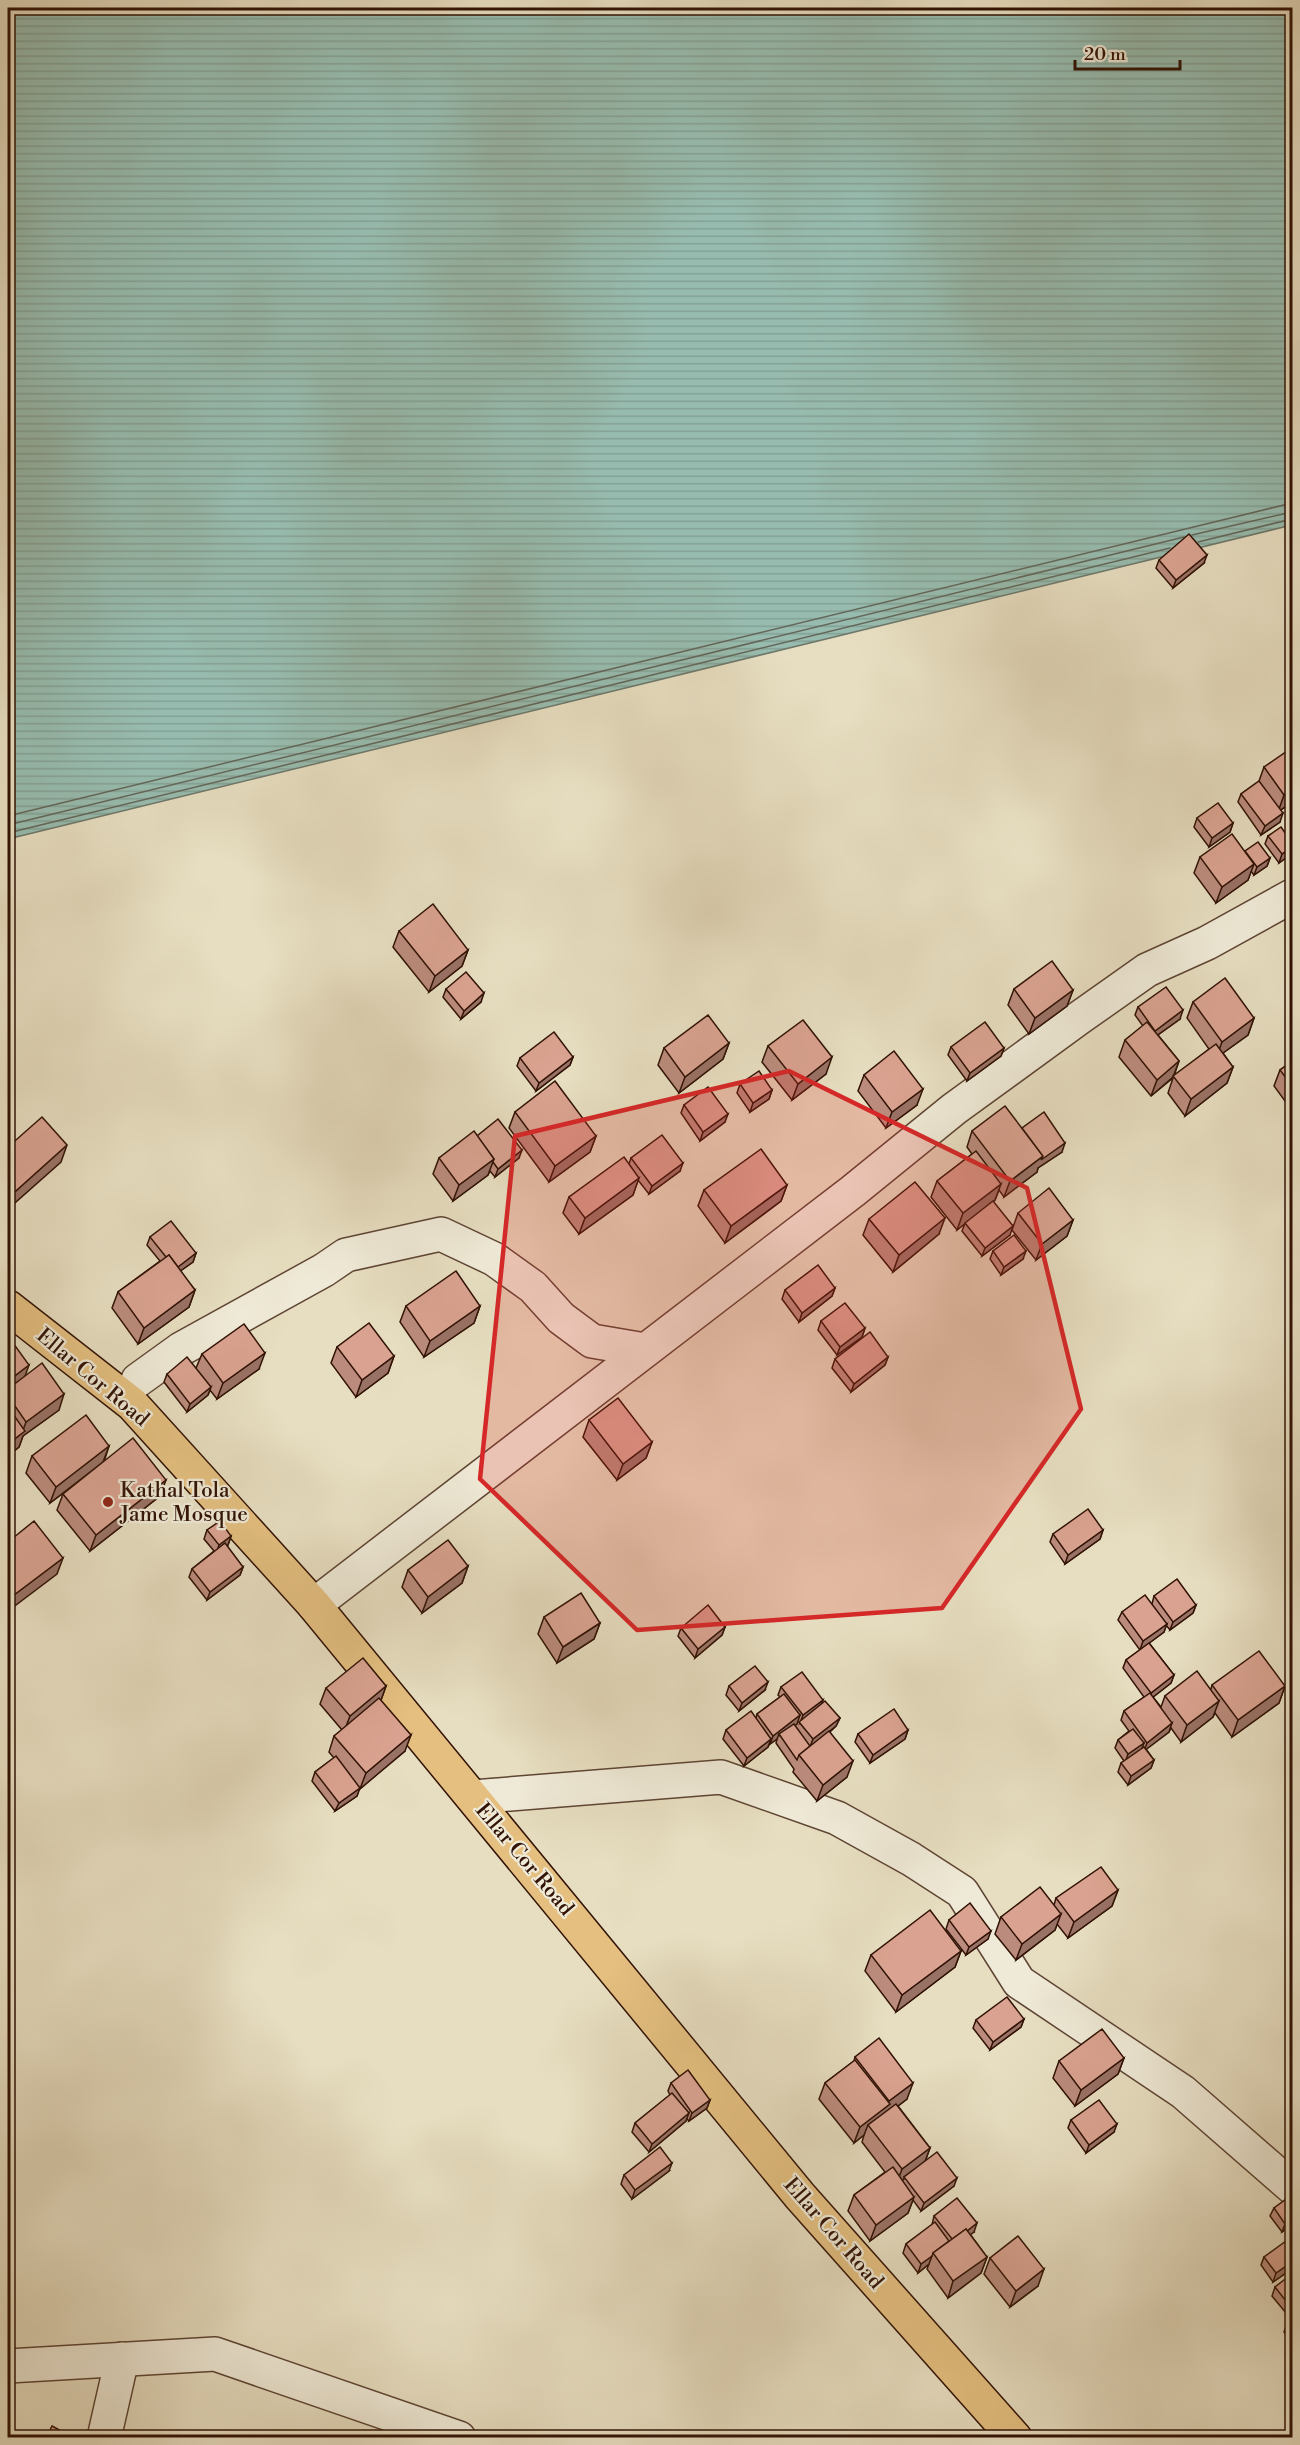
<svg xmlns="http://www.w3.org/2000/svg" width="1300" height="2445" font-family="'Libre Bodoni',serif">
<defs>
<pattern id="water-rules" width="6" height="5" patternUnits="userSpaceOnUse" patternTransform="scale(1.5)"><rect width="6" height="5" fill="#97bcaf"/><path d="M0 2.5h6" fill="none" stroke="#83a195"/></pattern>
</defs>
<rect width="100%" height="100%" fill="#e7dec1"/>
<filter id="stains"><feTurbulence type="fractalNoise" baseFrequency=".00333" numOctaves="4"/><feColorMatrix values="0 0 0 0 .2 0 0 0 0 .09 0 0 0 0 .02 0 0 0 .5 -.17"/></filter>
<radialGradient id="worn" r=".72"><stop offset=".6" stop-color="#630" stop-opacity="0"/><stop offset="1" stop-color="#630" stop-opacity=".3"/></radialGradient>
<polygon fill="url(#water-rules)" stroke="#6e786b" stroke-width="1.5" points="8,8 1292,8 1292,525 8,839"/>
<g fill="none" stroke-linecap="round" stroke-linejoin="round">
<g stroke="#64675a" stroke-width="1.5">
<polyline points="1192,535 1292,512"/>
<polyline points="1198,542 1292,519"/>
<polyline points="8,816 1292,503"/>
<polyline points="8,825 1184,537"/>
<polyline points="8,833 1170,548"/>
</g>
<defs>
<g id="minor">
<polyline points="138,1380 181,1349 324,1270 346,1255 441,1234 494,1259 533,1287 561,1318 592,1341 645,1350"/>
<polyline points="314,1605 853,1191 954,1109 1079,1018 1147,970 1207,943 1292,896"/>
<polyline points="473,1797 721,1777 837,1818 911,1859 962,1892 1019,1982 1183,2092 1292,2187"/>
<polyline points="8,2366 215,2354 459,2438"/>
<polyline points="104,2438 122,2359"/>
</g>
<polyline id="major" points="8,1307 132,1404 314,1605 800,2196 1015,2438"/>
</defs>
<use href="#minor" stroke="#5e4534" stroke-width="36"/>
<use href="#major" stroke="#311205" stroke-width="36"/>
<use href="#minor" stroke="#efead7" stroke-width="33"/>
<use href="#major" stroke="#e4bf80" stroke-width="33"/>
</g>
<g fill="#bb8c7d" stroke="#311205" stroke-width="1.5">
<polygon points="1159,560 1204,563 1173,588 1156,568"/>
<polygon points="1264,767 1293,801 1281,810 1280,822 1261,835 1238,802 1241,794 1259,781"/>
<polygon points="1197,818 1233,823 1230,832 1209,847 1194,827"/>
<polygon points="1268,836 1293,844 1293,849 1291,854 1279,863 1265,844"/>
<polygon points="1245,852 1270,858 1267,866 1254,875 1251,871 1248,880 1216,903 1194,873 1200,857"/>
<polygon points="399,931 468,950 462,966 429,992 393,947"/>
<polygon points="446,989 481,1002 461,1019 443,997"/>
<polygon points="1014,989 1073,990 1067,1006 1029,1034 1008,1005"/>
<polygon points="1193,1002 1254,1018 1248,1035 1223,1053 1233,1067 1227,1083 1185,1116 1168,1093 1173,1078 1151,1096 1119,1057 1125,1040 1143,1026 1135,1015 1138,1007 1180,1019 1158,1035 1179,1061 1174,1076 1209,1049 1187,1018"/>
<polygon points="729,1043 723,1059 679,1093 658,1065 664,1048"/>
<polygon points="768,1046 826,1074 792,1100 762,1062"/>
<polygon points="951,1047 1004,1048 1001,1056 967,1081 948,1055"/>
<polygon points="573,1057 570,1065 536,1091 517,1066 520,1058"/>
<polygon points="1293,1061 1293,1112 1274,1086 1280,1070"/>
<polygon points="864,1075 917,1105 886,1128 858,1091"/>
<polygon points="740,1084 772,1090 769,1099 750,1112 737,1093"/>
<polygon points="684,1105 725,1122 700,1141 681,1113"/>
<polygon points="515,1112 596,1136 590,1152 549,1182 509,1128"/>
<polygon points="1022,1128 1062,1152 1038,1168 1037,1172 1004,1197 999,1190 995,1200 993,1202 1010,1235 982,1256 962,1231 965,1223 957,1230 931,1197 937,1181 972,1154 967,1147 972,1131"/>
<polygon points="477,1136 519,1158 495,1177 490,1171 488,1175 453,1201 433,1174 439,1158"/>
<polygon points="631,1158 680,1171 649,1194 638,1180 633,1195 579,1234 563,1213 569,1197 629,1164"/>
<polygon points="787,1185 781,1201 725,1243 698,1206 704,1190"/>
<polygon points="1018,1213 1073,1220 1067,1236 1036,1260 1012,1230"/>
<polygon points="869,1219 939,1234 893,1272 863,1235"/>
<polygon points="150,1237 196,1253 193,1262 180,1271 195,1290 189,1307 138,1344 112,1308 118,1292 160,1261 147,1245"/>
<polygon points="993,1251 1023,1259 1001,1275 990,1259"/>
<polygon points="835,1288 832,1296 799,1322 782,1299 785,1290"/>
<polygon points="406,1306 480,1306 474,1323 424,1357 400,1322"/>
<polygon points="821,1321 865,1328 862,1337 837,1355 818,1330"/>
<polygon points="8,1336 25,1376 59,1410 23,1436 19,1447 8,1456"/>
<polygon points="337,1347 394,1356 388,1373 356,1397 331,1363"/>
<polygon points="202,1354 259,1369 217,1399 210,1390 208,1395 187,1412 164,1382 167,1374 196,1368"/>
<polygon points="888,1357 885,1365 851,1392 832,1368 835,1359"/>
<polygon points="589,1420 652,1442 646,1458 617,1480 583,1437"/>
<polygon points="109,1446 104,1462 160,1496 90,1551 57,1510 63,1494 85,1477 50,1503 26,1473 32,1456"/>
<polygon points="207,1530 231,1536 228,1545 227,1546 243,1567 240,1575 207,1600 189,1577 192,1569 214,1551 204,1539"/>
<polygon points="1103,1530 1100,1539 1065,1564 1050,1542 1053,1534"/>
<polygon points="468,1566 462,1583 422,1613 402,1587 408,1570"/>
<polygon points="1154,1596 1196,1605 1193,1613 1170,1630 1166,1625 1164,1632 1149,1643 1174,1675 1171,1683 1153,1697 1161,1707 1165,1696 1211,1689 1212,1685 1285,1686 1279,1703 1232,1737 1215,1713 1213,1717 1181,1742 1171,1728 1169,1732 1146,1749 1154,1760 1151,1768 1128,1785 1118,1772 1121,1763 1124,1761 1115,1748 1118,1740 1129,1731 1121,1720 1124,1711 1144,1697 1123,1668 1126,1660 1140,1650 1118,1620 1122,1612 1152,1604"/>
<polygon points="544,1617 600,1623 594,1639 557,1663 538,1634"/>
<polygon points="725,1627 722,1635 695,1658 678,1636 681,1628"/>
<polygon points="386,1686 381,1700 405,1751 359,1789 357,1796 335,1811 312,1781 315,1772 334,1758 329,1752 334,1736 342,1730 320,1704 326,1688"/>
<polygon points="729,1686 765,1690 739,1711 726,1695"/>
<polygon points="781,1687 822,1704 840,1718 836,1726 830,1732 847,1777 817,1801 793,1772 794,1769 776,1743 777,1739 770,1744 770,1743 768,1747 744,1766 723,1739 726,1730 756,1718 757,1714 780,1697 778,1695"/>
<polygon points="908,1730 905,1739 870,1763 855,1742 858,1734"/>
<polygon points="1118,1890 1112,1906 1068,1938 1057,1924 1055,1930 1016,1960 995,1934 1001,1917 1054,1905 1056,1898"/>
<polygon points="949,1920 988,1939 966,1955 946,1929"/>
<polygon points="961,1951 955,1967 896,2012 865,1971 871,1955"/>
<polygon points="1024,2019 1021,2027 990,2050 973,2028 976,2020"/>
<polygon points="855,2057 907,2099 898,2106 930,2148 925,2162 954,2186 921,2211 913,2200 908,2213 870,2241 848,2211 854,2195 885,2172 862,2142 864,2135 854,2143 819,2099 825,2083 854,2061"/>
<polygon points="1124,2058 1118,2074 1075,2106 1053,2078 1059,2061"/>
<polygon points="671,2083 710,2100 707,2108 689,2121 687,2119 686,2121 649,2152 632,2132 635,2123 670,2095 668,2091"/>
<polygon points="1071,2120 1114,2132 1086,2153 1068,2128"/>
<polygon points="669,2171 632,2199 621,2184 624,2175"/>
<polygon points="1274,2208 1293,2224 1282,2232 1270,2216"/>
<polygon points="934,2216 974,2232 970,2234 987,2257 981,2273 948,2298 927,2269 929,2264 918,2273 903,2253 906,2244 932,2225"/>
<polygon points="1293,2250 1293,2268 1273,2282 1261,2265 1264,2257"/>
<polygon points="990,2258 1038,2286 1010,2307 984,2274"/>
<polygon points="1275,2287 1293,2308 1286,2313 1272,2296"/>
<polygon points="1293,2319 1293,2344 1284,2332 1287,2324"/>
</g>
<g fill="#997266" stroke="#311205" stroke-width="1.5">
<polygon points="1207,555 1204,563 1173,588 1176,580"/>
<polygon points="1293,789 1293,801 1278,812 1284,795"/>
<polygon points="1283,813 1280,822 1261,835 1265,826"/>
<polygon points="1233,823 1230,832 1209,847 1212,838"/>
<polygon points="1293,846 1291,854 1279,863 1282,854"/>
<polygon points="1270,858 1267,866 1254,875 1257,867"/>
<polygon points="1254,864 1248,880 1216,903 1222,887"/>
<polygon points="468,950 462,966 429,992 435,976"/>
<polygon points="1073,990 1067,1006 1029,1034 1035,1018"/>
<polygon points="484,993 481,1002 461,1019 464,1011"/>
<polygon points="1183,1010 1180,1019 1152,1039 1155,1031"/>
<polygon points="1254,1018 1248,1035 1216,1058 1222,1042"/>
<polygon points="729,1043 723,1059 679,1093 685,1077"/>
<polygon points="1004,1048 1001,1056 967,1081 970,1073"/>
<polygon points="573,1057 570,1065 536,1091 539,1083"/>
<polygon points="832,1057 826,1074 792,1100 798,1084"/>
<polygon points="1179,1061 1173,1077 1151,1096 1157,1080"/>
<polygon points="1233,1067 1227,1083 1185,1116 1191,1099"/>
<polygon points="923,1089 917,1105 886,1128 892,1112"/>
<polygon points="772,1090 769,1099 750,1112 753,1103"/>
<polygon points="728,1114 725,1122 700,1141 703,1132"/>
<polygon points="596,1136 590,1152 549,1182 555,1166"/>
<polygon points="1065,1143 1062,1152 1038,1168 1037,1172 1004,1197 1010,1181 1043,1156"/>
<polygon points="67,1145 61,1162 8,1209 8,1198"/>
<polygon points="522,1150 519,1158 495,1177 498,1169"/>
<polygon points="494,1159 488,1175 453,1201 459,1185"/>
<polygon points="683,1163 680,1171 649,1194 652,1186"/>
<polygon points="639,1178 633,1195 579,1234 585,1218"/>
<polygon points="1001,1184 995,1200 957,1230 963,1213"/>
<polygon points="787,1185 781,1201 725,1243 731,1226"/>
<polygon points="945,1218 939,1234 893,1272 899,1255"/>
<polygon points="1073,1220 1067,1236 1036,1260 1042,1244"/>
<polygon points="1013,1226 1010,1235 982,1256 985,1248"/>
<polygon points="1026,1251 1023,1259 1001,1275 1004,1267"/>
<polygon points="196,1253 193,1262 172,1277 175,1269"/>
<polygon points="835,1288 832,1296 799,1322 802,1313"/>
<polygon points="195,1290 189,1307 138,1344 144,1328"/>
<polygon points="480,1306 474,1323 424,1357 430,1341"/>
<polygon points="865,1328 862,1337 837,1355 840,1347"/>
<polygon points="265,1353 259,1369 217,1399 223,1383"/>
<polygon points="394,1356 388,1373 356,1397 362,1380"/>
<polygon points="888,1357 885,1365 851,1392 854,1384"/>
<polygon points="29,1365 23,1382 8,1393 8,1381"/>
<polygon points="211,1387 208,1395 187,1412 190,1404"/>
<polygon points="64,1394 59,1410 23,1436 19,1447 8,1456 8,1444 22,1433 26,1422"/>
<polygon points="652,1442 646,1458 617,1480 623,1464"/>
<polygon points="109,1446 103,1462 50,1503 56,1487"/>
<polygon points="166,1480 160,1496 90,1551 96,1535"/>
<polygon points="1103,1530 1100,1539 1065,1564 1068,1555"/>
<polygon points="231,1536 228,1545 216,1554 219,1545"/>
<polygon points="63,1558 57,1574 8,1611 8,1604 10,1598"/>
<polygon points="468,1566 462,1583 422,1613 428,1597"/>
<polygon points="243,1567 240,1575 207,1600 210,1592"/>
<polygon points="1196,1605 1193,1613 1170,1630 1173,1622"/>
<polygon points="600,1623 594,1639 557,1663 563,1647"/>
<polygon points="1167,1624 1164,1632 1140,1650 1143,1641"/>
<polygon points="725,1627 722,1635 695,1658 698,1649"/>
<polygon points="1174,1675 1171,1683 1148,1701 1151,1693"/>
<polygon points="768,1682 765,1690 739,1711 742,1703"/>
<polygon points="386,1686 380,1703 344,1732 350,1716"/>
<polygon points="1285,1686 1279,1703 1232,1737 1238,1720"/>
<polygon points="823,1700 820,1708 800,1723 803,1715"/>
<polygon points="1219,1701 1213,1717 1181,1742 1187,1725"/>
<polygon points="800,1715 797,1724 780,1736 779,1734 777,1739 770,1744 773,1736"/>
<polygon points="840,1718 836,1726 810,1747 813,1739"/>
<polygon points="1172,1723 1169,1732 1144,1751 1147,1743"/>
<polygon points="908,1730 905,1739 870,1763 873,1755"/>
<polygon points="411,1735 405,1751 360,1789 366,1773"/>
<polygon points="771,1739 768,1747 744,1766 747,1758"/>
<polygon points="1144,1743 1141,1751 1125,1763 1128,1754"/>
<polygon points="1154,1760 1151,1768 1128,1785 1131,1776"/>
<polygon points="853,1761 847,1777 817,1801 823,1785"/>
<polygon points="360,1788 357,1796 335,1811 339,1803"/>
<polygon points="1118,1890 1112,1906 1068,1938 1074,1922"/>
<polygon points="1061,1914 1055,1930 1016,1960 1022,1944"/>
<polygon points="991,1931 988,1939 966,1955 969,1947"/>
<polygon points="961,1951 955,1967 896,2012 902,1995"/>
<polygon points="1024,2019 1021,2027 990,2050 993,2042"/>
<polygon points="1124,2058 1118,2074 1075,2106 1081,2090"/>
<polygon points="913,2083 907,2099 885,2116 868,2125 864,2135 854,2143 860,2127 888,2105 889,2101"/>
<polygon points="710,2100 707,2108 689,2121 692,2113"/>
<polygon points="689,2113 686,2121 649,2152 652,2144"/>
<polygon points="1117,2124 1114,2132 1086,2153 1089,2145"/>
<polygon points="930,2148 924,2164 904,2177 904,2179 896,2185 902,2169"/>
<polygon points="672,2163 669,2171 632,2199 635,2190"/>
<polygon points="957,2178 954,2186 921,2211 924,2203"/>
<polygon points="914,2197 908,2213 870,2241 876,2225"/>
<polygon points="1293,2218 1293,2224 1282,2232 1285,2224"/>
<polygon points="977,2223 974,2232 951,2249 954,2241"/>
<polygon points="932,2256 929,2264 918,2273 921,2264"/>
<polygon points="987,2257 981,2273 948,2298 953,2281"/>
<polygon points="1293,2261 1293,2268 1273,2282 1276,2273"/>
<polygon points="1044,2269 1038,2286 1010,2307 1016,2291"/>
<polygon points="1293,2302 1293,2308 1286,2313 1289,2305"/>
</g>
<g fill="#daa391" stroke="#311205" stroke-width="1.5">
<polygon points="1189,534 1207,555 1176,580 1159,560"/>
<polygon points="1293,747 1293,789 1284,795 1264,767"/>
<polygon points="1259,781 1283,813 1265,826 1241,794"/>
<polygon points="1218,803 1233,823 1212,838 1197,818"/>
<polygon points="1281,827 1293,844 1293,846 1282,854 1268,836"/>
<polygon points="1232,834 1254,864 1222,887 1200,857"/>
<polygon points="1258,842 1270,858 1257,867 1245,851"/>
<polygon points="433,904 468,950 435,976 399,931"/>
<polygon points="1052,961 1073,990 1035,1018 1014,989"/>
<polygon points="466,972 484,993 464,1011 446,989"/>
<polygon points="1225,978 1254,1018 1222,1042 1193,1002"/>
<polygon points="1166,987 1183,1010 1155,1031 1138,1007"/>
<polygon points="708,1015 729,1043 685,1077 664,1048"/>
<polygon points="803,1020 832,1057 798,1084 768,1046"/>
<polygon points="985,1022 1004,1048 970,1073 951,1047"/>
<polygon points="1147,1022 1179,1061 1157,1080 1125,1040"/>
<polygon points="554,1032 573,1057 539,1083 520,1058"/>
<polygon points="1216,1044 1233,1067 1191,1099 1173,1076"/>
<polygon points="894,1051 923,1089 892,1112 864,1075"/>
<polygon points="1293,1061 1293,1087 1280,1070"/>
<polygon points="759,1071 772,1090 753,1103 740,1084"/>
<polygon points="555,1081 596,1136 555,1166 515,1112"/>
<polygon points="708,1087 728,1114 703,1132 684,1105"/>
<polygon points="1005,1106 1043,1156 1010,1181 972,1131"/>
<polygon points="1044,1112 1065,1143 1041,1160 1043,1156 1022,1128"/>
<polygon points="42,1117 67,1145 8,1198 8,1147"/>
<polygon points="498,1119 522,1150 498,1169 493,1162 494,1159 477,1136"/>
<polygon points="474,1131 494,1159 459,1185 439,1158"/>
<polygon points="662,1135 683,1163 652,1186 631,1158"/>
<polygon points="761,1149 787,1185 731,1226 704,1190"/>
<polygon points="976,1151 1001,1184 963,1213 937,1181"/>
<polygon points="624,1157 639,1178 585,1218 569,1197"/>
<polygon points="915,1182 945,1218 899,1255 869,1219"/>
<polygon points="1049,1188 1073,1220 1042,1244 1018,1213"/>
<polygon points="993,1201 1013,1226 985,1248 965,1223"/>
<polygon points="171,1221 196,1253 178,1267 169,1255 166,1257 150,1237"/>
<polygon points="1014,1235 1026,1251 1004,1267 993,1251"/>
<polygon points="169,1255 195,1290 144,1328 118,1292"/>
<polygon points="818,1265 835,1288 802,1313 785,1290"/>
<polygon points="456,1271 480,1306 430,1341 406,1306"/>
<polygon points="845,1303 865,1328 840,1347 821,1321"/>
<polygon points="369,1323 394,1356 362,1380 337,1347"/>
<polygon points="244,1324 265,1353 223,1383 202,1354"/>
<polygon points="870,1332 888,1357 854,1384 835,1359"/>
<polygon points="8,1336 29,1365 8,1381"/>
<polygon points="187,1357 211,1387 190,1404 167,1374"/>
<polygon points="42,1363 64,1394 26,1422 8,1396 8,1389"/>
<polygon points="618,1398 652,1442 623,1464 589,1420"/>
<polygon points="8,1407 25,1431 8,1444"/>
<polygon points="86,1415 109,1446 56,1487 32,1456"/>
<polygon points="133,1438 166,1480 96,1535 63,1494"/>
<polygon points="1088,1509 1103,1530 1068,1555 1053,1534"/>
<polygon points="34,1521 63,1558 10,1598 8,1595 8,1542"/>
<polygon points="220,1521 231,1536 219,1545 207,1530"/>
<polygon points="448,1540 468,1566 428,1597 408,1570"/>
<polygon points="225,1543 243,1567 210,1592 192,1569"/>
<polygon points="1177,1579 1196,1605 1173,1622 1154,1596"/>
<polygon points="581,1593 600,1623 563,1647 544,1617"/>
<polygon points="1145,1595 1167,1624 1143,1641 1122,1612"/>
<polygon points="708,1605 725,1627 698,1649 681,1628"/>
<polygon points="1149,1643 1174,1675 1151,1693 1126,1660"/>
<polygon points="1259,1651 1285,1686 1238,1720 1212,1685"/>
<polygon points="363,1658 386,1686 350,1716 326,1688"/>
<polygon points="755,1666 768,1682 742,1703 729,1686"/>
<polygon points="1197,1671 1219,1701 1187,1725 1165,1696"/>
<polygon points="802,1672 823,1700 803,1715 781,1687"/>
<polygon points="1150,1693 1172,1723 1147,1743 1124,1711"/>
<polygon points="784,1694 800,1715 773,1736 757,1714"/>
<polygon points="379,1698 411,1735 366,1773 334,1736"/>
<polygon points="825,1701 840,1718 813,1739 799,1722"/>
<polygon points="894,1709 908,1730 873,1755 858,1734"/>
<polygon points="751,1711 771,1739 747,1758 726,1730"/>
<polygon points="794,1724 810,1746 799,1755 797,1760 779,1734"/>
<polygon points="1133,1729 1144,1743 1128,1754 1118,1740"/>
<polygon points="829,1731 853,1761 823,1785 799,1755"/>
<polygon points="1144,1747 1154,1760 1131,1776 1121,1763"/>
<polygon points="336,1756 360,1788 339,1803 315,1772"/>
<polygon points="1101,1867 1118,1890 1074,1922 1056,1898"/>
<polygon points="1040,1887 1061,1914 1022,1944 1001,1917"/>
<polygon points="970,1903 991,1931 969,1947 949,1920"/>
<polygon points="930,1910 961,1951 902,1995 871,1955"/>
<polygon points="1007,1997 1024,2019 993,2042 976,2020"/>
<polygon points="1102,2029 1124,2058 1081,2090 1059,2061"/>
<polygon points="879,2038 913,2083 889,2101 855,2057"/>
<polygon points="855,2060 890,2104 860,2127 825,2083"/>
<polygon points="688,2070 710,2100 692,2113 671,2083"/>
<polygon points="672,2093 689,2113 652,2144 635,2123"/>
<polygon points="1099,2100 1117,2124 1089,2145 1071,2120"/>
<polygon points="896,2104 930,2148 902,2169 868,2125"/>
<polygon points="660,2147 672,2163 635,2190 624,2175"/>
<polygon points="937,2152 957,2178 924,2203 904,2177"/>
<polygon points="893,2167 914,2197 876,2225 854,2195"/>
<polygon points="1293,2194 1293,2218 1285,2224 1274,2208"/>
<polygon points="957,2198 977,2223 967,2231 966,2229 952,2239 934,2216"/>
<polygon points="935,2222 949,2241 933,2253 932,2256 921,2264 906,2244"/>
<polygon points="966,2229 987,2257 953,2281 933,2253"/>
<polygon points="1018,2236 1044,2269 1016,2291 990,2258"/>
<polygon points="1286,2241 1293,2250 1293,2261 1276,2273 1264,2257"/>
<polygon points="1293,2273 1293,2302 1289,2305 1275,2287"/>
<polygon points="1293,2319 1293,2332 1287,2324"/>
<polygon points="52,2426 74,2438 46,2438"/>
</g>
<path fill="#d62828" fill-opacity="0.2" stroke="#d62828" stroke-width="4.5" stroke-linejoin="round" d="M789,1071L1027,1188L1081,1409L942,1608L637,1630L480,1479L515,1136Z"/>
<circle fill="#8f2418" stroke="#efead7" stroke-width="2" cx="108" cy="1502" r="6"/>
<g text-anchor="middle" stroke-width="4.5" stroke-linejoin="round" paint-order="stroke">
<g font-size="21" fill="#311205" stroke="#efead7">
<text transform="translate(93 1377) rotate(40)" y="7">Ellar Cor Road</text>
<text transform="translate(525 1859) rotate(50)" y="7">Ellar Cor Road</text>
<text transform="translate(834 2233) rotate(49)" y="7">Ellar Cor Road</text>
</g>
<g font-size="21" fill="#311205" stroke="#efead7" text-anchor="start">
<text x="120" y="1497">Kathal Tola<tspan x="120" dy="24">Jame Mosque</tspan></text>
</g>
</g>
<rect width="1300" height="2445" fill="none" stroke="#e7dec1" stroke-width="30"/>
<rect x="9" y="9" width="1282" height="2427" fill="none" stroke="#311205" stroke-width="3"/>
<rect x="15" y="15" width="1270" height="2415" fill="none" stroke="#311205" stroke-width="1.5"/>
<path d="M1075 60v9h105v-9" fill="none" stroke="#311205" stroke-width="3"/>
<text x="1084" y="60" font-size="18" fill="#311205" stroke="#efead7" stroke-width="4.5" paint-order="stroke">20 m</text>
<rect width="100%" height="100%" filter="url(#stains)"/>
<rect width="100%" height="100%" fill="url(#worn)"/>
</svg>
